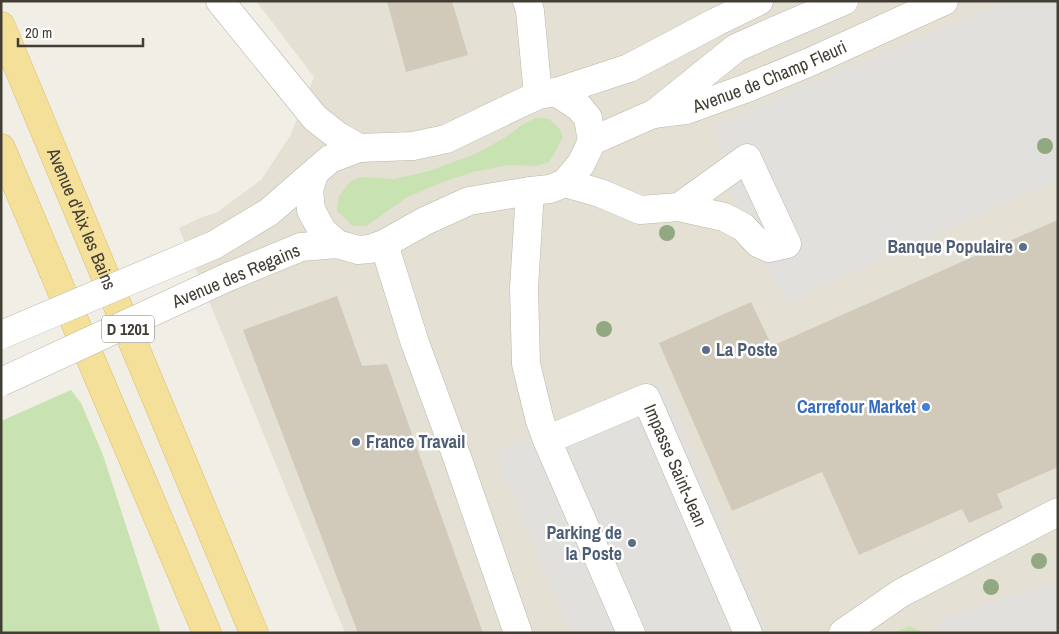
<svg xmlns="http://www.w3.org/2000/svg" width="1059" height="634" font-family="'Archivo Narrow',sans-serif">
<rect width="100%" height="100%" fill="#f1eee5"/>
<polygon fill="#e4e0d3" points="256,1 1058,1 1058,633 345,633 179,228 202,217 216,213 261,180 290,136 314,77"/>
<g fill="#c9e2b1">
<polygon points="536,118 549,119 559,128 563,137 557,149 549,162 536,166 508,165 473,172 437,184 406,198 366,226 353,226 337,211 339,196 349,183 360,177 394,179 429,171 475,154 506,137 523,124"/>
<polygon points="71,390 81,403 103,455 161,633 1,633 1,421"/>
<polygon points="909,626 925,633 894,633"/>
</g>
<g fill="#e2e0dd">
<polygon points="1004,1 1058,1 1058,180 786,303 773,276 742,238 715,125"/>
<polygon points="662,381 769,633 570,633 494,453"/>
<polygon points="1058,582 1058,633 936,633 935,628 947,616"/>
</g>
<g fill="#d1cabb">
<polygon points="387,1 452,1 468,55 406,72"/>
<polygon points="1058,220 1058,467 997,494 1003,508 969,523 962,509 859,555 822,472 732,511 659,343 751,302 772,346 995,247"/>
<polygon points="337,296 362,366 387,364 483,633 358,633 243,330"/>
</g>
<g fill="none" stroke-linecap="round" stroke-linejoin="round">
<defs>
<g id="minor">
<polyline points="220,1 315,118 338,136 359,148"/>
<polyline points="527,1 530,11 538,95"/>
<polyline points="654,114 736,48 765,35 844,1"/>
<path id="s1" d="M592,141L653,114L686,110L747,88L810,62L944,1"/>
<polygon points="747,158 787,244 769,248 758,243 743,227 724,217 679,207"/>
<polyline points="314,174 309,190 311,210 323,232 337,244 358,250 370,249 384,244 425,221 469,201 530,191 550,189 565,183 581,164 592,141 588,118 579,107 556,92"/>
<polyline points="565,183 600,193 640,210 679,207"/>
<polyline points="530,191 524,288 526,364 540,421 547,440 631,633"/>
<polyline points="384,244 415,343 457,457 518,633"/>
<polyline points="214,245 269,212 330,159 359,148 413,146 446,139 538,95 556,92 629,68 716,22 759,1"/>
<polyline points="228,277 301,247 337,244"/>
<path id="s2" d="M547,440L646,398L748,633"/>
<polyline points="843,633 901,593 1058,512"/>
</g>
<g id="major">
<path id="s3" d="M1,26L254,633"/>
<polyline points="1,148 207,633"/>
</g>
</defs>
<use href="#minor" stroke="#bbb6a8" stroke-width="29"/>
<use href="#major" stroke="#d8be6b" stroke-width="29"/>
<use href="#minor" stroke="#fff" stroke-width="28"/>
<use href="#major" stroke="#f5e09a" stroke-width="28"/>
<defs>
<g id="minor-bridge">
<polyline points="1,335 214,245"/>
<polyline points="1,382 228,277"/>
</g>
</defs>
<use href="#minor-bridge" stroke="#bbb6a8" stroke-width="29" stroke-linecap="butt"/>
<use href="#minor-bridge" stroke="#fff" stroke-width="28"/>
</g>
<g fill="#91a880">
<circle cx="1045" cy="146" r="8"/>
<circle cx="667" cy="233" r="8"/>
<circle cx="604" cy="329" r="8"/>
<circle cx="1039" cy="561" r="8"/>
<circle cx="991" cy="587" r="8"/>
</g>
<g fill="#5c6f8a" stroke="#fff" stroke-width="2">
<circle cx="1023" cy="247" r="5"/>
<circle cx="706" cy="350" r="5"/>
<circle cx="356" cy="442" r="5"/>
<circle cx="632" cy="543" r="5"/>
</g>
<circle fill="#3f7fe0" stroke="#fff" stroke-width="2" cx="926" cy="407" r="5"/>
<g text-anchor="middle" stroke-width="5" stroke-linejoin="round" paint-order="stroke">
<rect fill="#fff" stroke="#7b7872" stroke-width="1" x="102" y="315.5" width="52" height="27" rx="4"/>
<g font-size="16" font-weight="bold" fill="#423e35">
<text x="128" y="335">D 1201</text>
</g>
<g font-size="18" fill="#423e35" stroke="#fff">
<text dy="6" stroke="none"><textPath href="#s1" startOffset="190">Avenue de Champ Fleuri</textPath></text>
<text dy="6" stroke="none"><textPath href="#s3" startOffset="209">Avenue d'Aix les Bains</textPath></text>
<text transform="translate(236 276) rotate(-23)" y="6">Avenue des Regains</text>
<text dy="6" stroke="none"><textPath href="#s2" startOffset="181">Impasse Saint-Jean</textPath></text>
</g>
<g font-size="18" font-weight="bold" fill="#4e5e75" stroke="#fff" text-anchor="end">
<text x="1013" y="253">Banque Populaire</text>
<text x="716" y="356" text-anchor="start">La Poste</text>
<text x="366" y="448" text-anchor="start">France Travail</text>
<text x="622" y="539">Parking de<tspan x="622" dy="21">la Poste</tspan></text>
</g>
<g font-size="18" font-weight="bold" fill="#366cbe" stroke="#fff" text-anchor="end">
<text x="916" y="413">Carrefour Market</text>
</g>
</g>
<rect width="1059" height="634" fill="none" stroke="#423e35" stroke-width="5"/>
<path d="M18 38v8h125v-8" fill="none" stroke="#423e35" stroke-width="2.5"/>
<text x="25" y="38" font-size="15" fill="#423e35" stroke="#ffffff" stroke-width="4" paint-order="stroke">20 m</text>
</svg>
